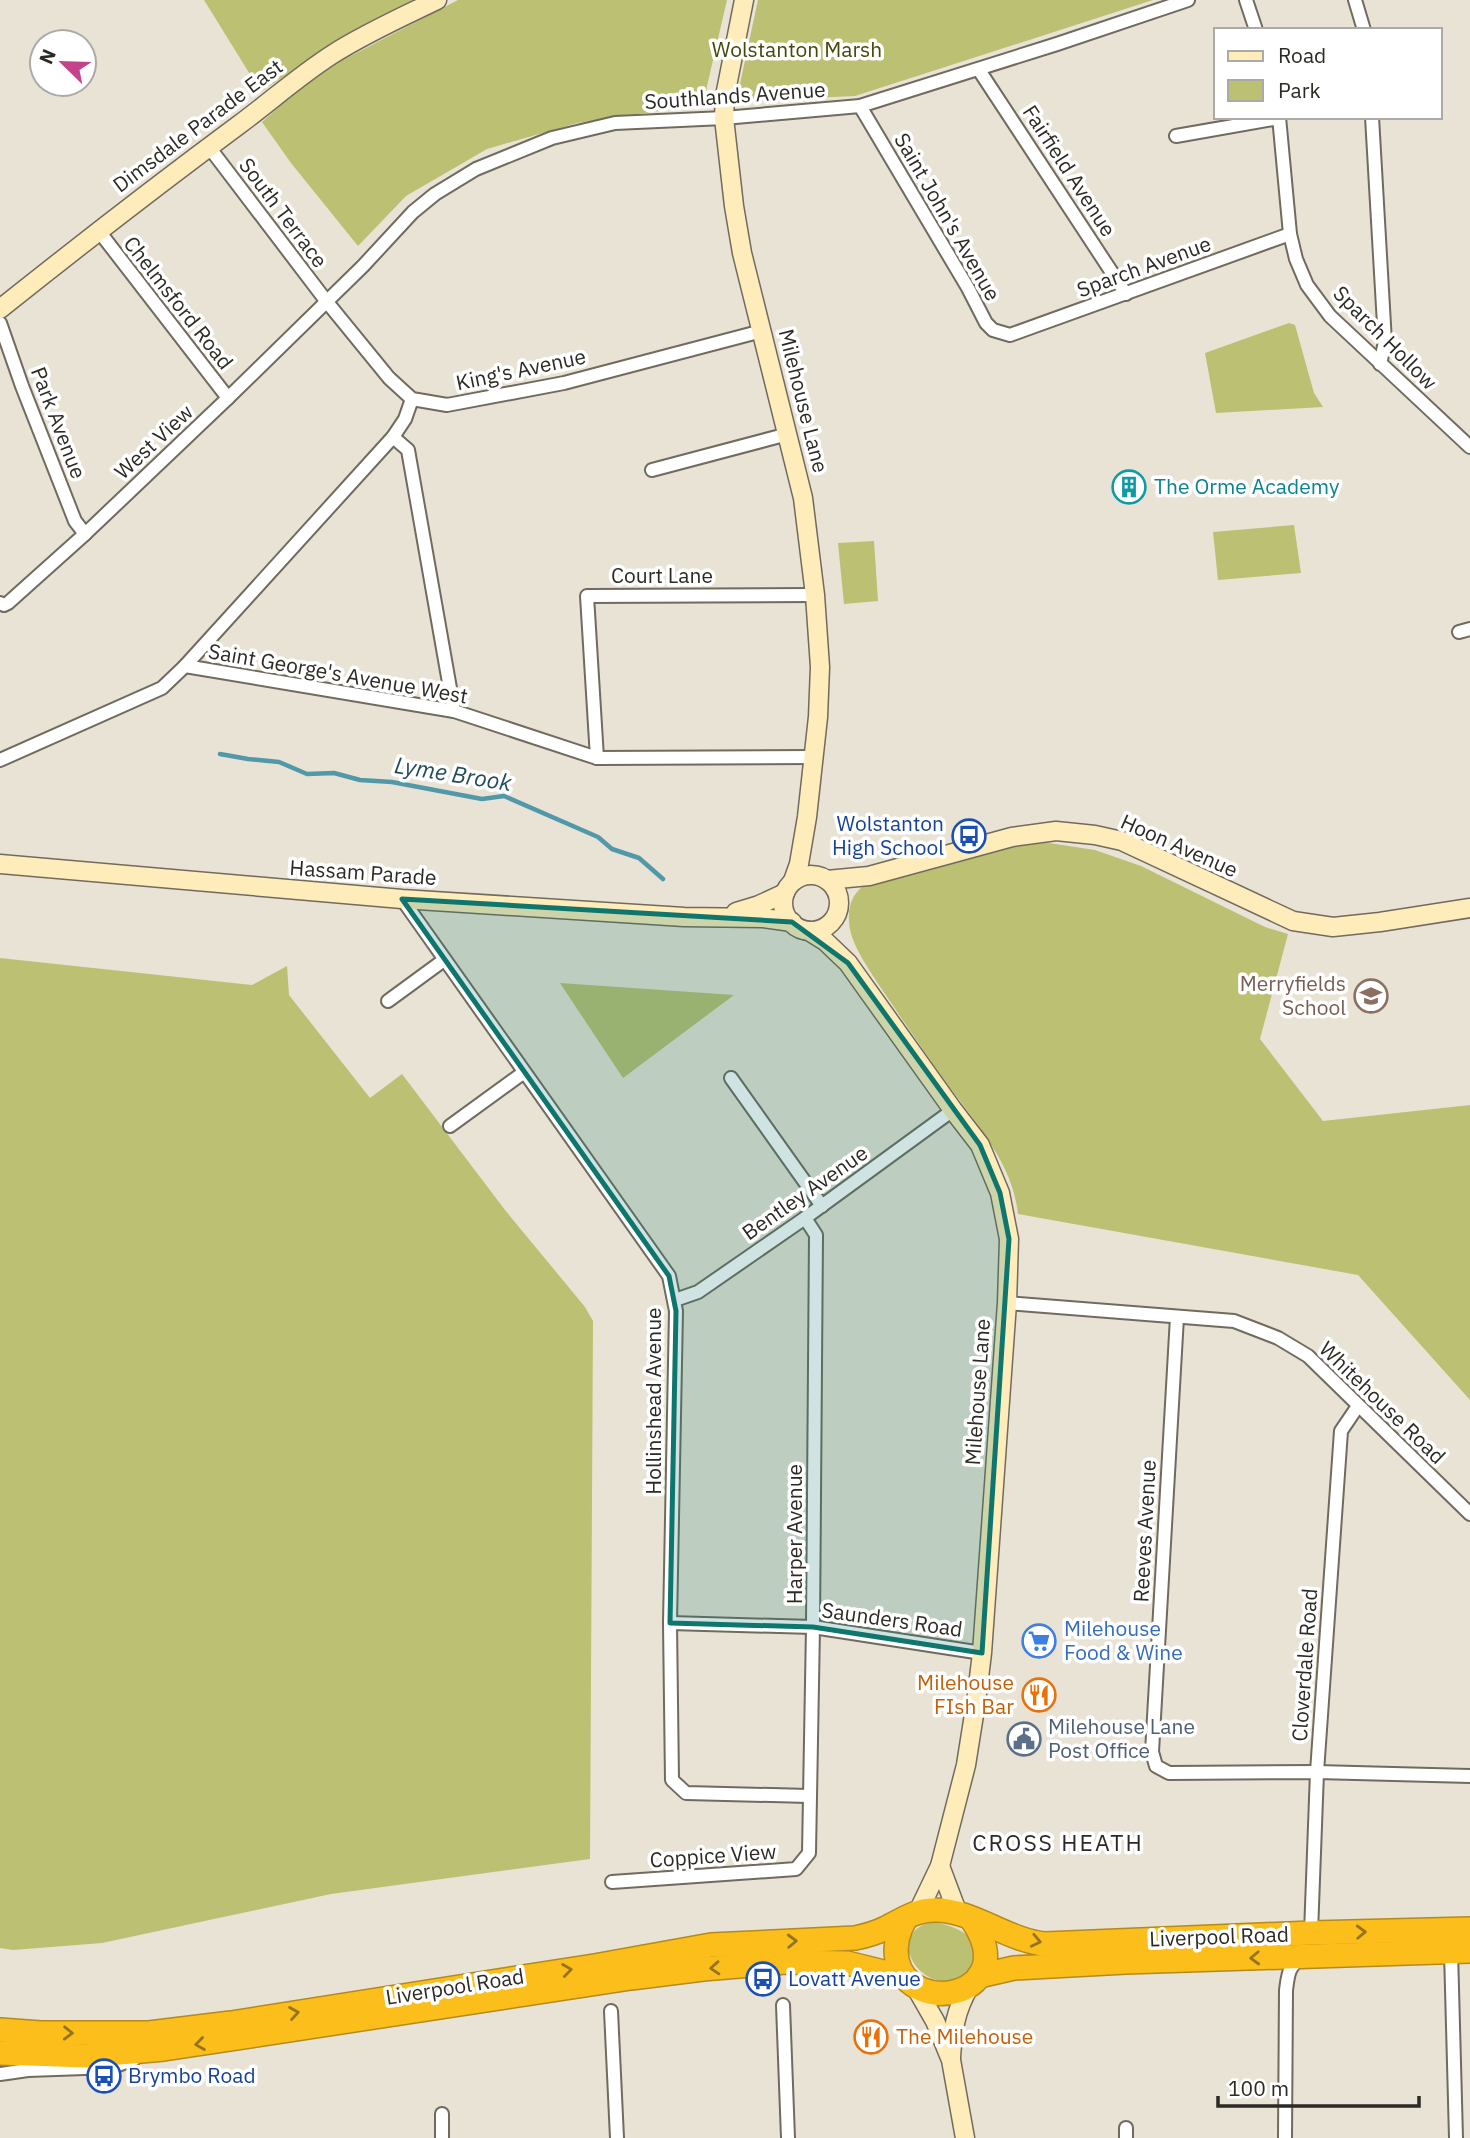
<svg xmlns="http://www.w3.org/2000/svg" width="1470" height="2138" font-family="'IBM Plex Sans',sans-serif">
<rect width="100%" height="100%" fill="#e9e3d5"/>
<g fill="#bcc072">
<polygon points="204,0 419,0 325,48 261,92"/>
<polygon points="458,0 727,0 707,86 705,104 577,123 487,149 406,196 358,246 291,163 262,122 318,73"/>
<polygon points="758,0 1153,0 855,96 746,101 738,93"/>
<polygon points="1289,323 1295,325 1314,393 1323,407 1216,413 1205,353"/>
<polygon points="1294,525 1301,573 1218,580 1213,532"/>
<polygon points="874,541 878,601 844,604 838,543"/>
<path d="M1049,843L1095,850L1141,866L1265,927L1288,934L1260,1039L1323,1121L1470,1105V1400L1358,1275L1018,1214C1013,1163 974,1121 945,1081C923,1050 902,1019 881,988C870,971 849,942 849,921C848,903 854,891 869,882L1000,845Z"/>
<polygon points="0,958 252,985 287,966 289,995 370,1098 402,1074 505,1210 585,1307 593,1321 590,1859 331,1894 102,1943 13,1950 0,1948"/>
<polygon points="560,983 734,995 623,1078"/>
<path d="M934,1922C955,1926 983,1936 973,1962C971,1969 967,1976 960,1979C919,1995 882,1931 934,1922Z"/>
</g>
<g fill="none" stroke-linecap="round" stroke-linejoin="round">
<polyline stroke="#5198a9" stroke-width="4.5" points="220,754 248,759 279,762 307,774 334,773 360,780 392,782 482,799 504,796 598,837 612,849 639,858 663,879"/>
<defs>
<g id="street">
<polyline points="1246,0 1256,30"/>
<polyline points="1355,0 1364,30"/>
<polyline points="979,70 1126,294"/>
<polyline points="860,106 968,288 986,323 993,330 1010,335 1290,234"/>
<polyline points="1279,117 1290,234 1296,259 1307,285 1330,316 1470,447"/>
<polyline points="1372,117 1385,342 1380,364"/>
<polyline points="1176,136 1279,118"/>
<polyline points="209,147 327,302 389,378 412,399 447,405 564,383 762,331"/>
<polyline points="98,230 228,398"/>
<polyline points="0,323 22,386 75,521 85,534"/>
<polyline points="393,437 408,450 454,711"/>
<polyline points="652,470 788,434"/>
<polyline points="0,603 4,605 8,603 85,534 228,398 363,266 413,212 435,194 476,169 552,138 615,123 724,118 860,106 1057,44 1188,0"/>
<polyline points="1459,632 1470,629"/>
<polyline points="185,666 454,711 597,758 814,757"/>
<polyline points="597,758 587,596 815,595"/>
<polyline points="0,760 162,688 185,666 393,437 405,419 412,399"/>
<polyline points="402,899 669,1276 676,1311 670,1623 672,1780 686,1793 809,1796"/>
<polyline points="388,1001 444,960"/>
<polyline points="731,1078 822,1206"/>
<polyline points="450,1126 523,1073"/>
<polyline points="675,1300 698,1292 805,1218 953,1110"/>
<polyline points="1007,1303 1234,1321 1278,1338 1308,1356 1470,1514"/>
<polyline points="1177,1317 1152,1752 1156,1766 1169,1773 1317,1772 1470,1776"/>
<polyline points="670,1623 813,1627 982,1653"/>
<polyline points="612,1882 796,1869 809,1853 813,1627 816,1235 805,1218"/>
<polyline points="1311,1933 1317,1772 1341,1431 1358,1406"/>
<polyline points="1451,1951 1456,2138"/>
<polyline points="783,2005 788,2138"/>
<polyline points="611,2011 617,2138"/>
<polyline points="0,2074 28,2070 113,2067 134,2059"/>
<polyline points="442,2138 442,2114"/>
<polyline points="1126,2138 1126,2128"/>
<path d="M1285,2138L1286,1990C1288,1976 1288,1966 1301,1959"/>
</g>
<g id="secondary">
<polyline points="744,0 725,96 724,118 734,206 742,253 803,498 815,595 820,667 818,717 807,817 799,864 793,881"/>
<path d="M0,309C79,246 159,184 240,124C271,101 300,75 333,54C366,33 402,17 437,0"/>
<polyline points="0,864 402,899 684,917 763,918 792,922"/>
<circle cx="811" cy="903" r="28"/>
<polyline points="827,880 869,876 1012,837 1056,831 1095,835 1122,841 1293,921 1333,927 1380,922 1470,908"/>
<polyline points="736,912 759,905 785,893"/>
<polyline points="809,931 825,941 848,963 953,1110 980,1145 1000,1193 1009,1239 1007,1303 982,1653 976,1702 966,1765 940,1866 918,1912"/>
<polyline points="940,1866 958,1914"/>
<polyline points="915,1986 935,2021 951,2060 965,2138"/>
<path d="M951,2057C953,2029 955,2012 969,1987"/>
</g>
<g id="highway">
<path d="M906,1918C898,1931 894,1944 897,1960C910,2019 1024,1996 972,1920"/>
<polyline points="979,1976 1014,1968 1126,1962 1470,1951"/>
<path d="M0,2030L41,2033H149L231,2023L594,1966L711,1945L855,1938C865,1936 876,1933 886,1928C902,1920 917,1909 936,1910C972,1910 1009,1941 1045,1944L1311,1933L1470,1929"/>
<polyline points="0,2053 86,2056 164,2049 631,1978 703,1969 786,1962 847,1963 904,1977"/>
</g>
</defs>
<use href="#street" stroke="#706b5e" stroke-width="16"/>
<use href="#secondary" stroke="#706b5e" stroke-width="21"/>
<use href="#highway" stroke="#b38a1e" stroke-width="26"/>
<use href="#street" stroke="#fff" stroke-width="12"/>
<use href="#secondary" stroke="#feecba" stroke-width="18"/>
<use href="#highway" stroke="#fbbe1a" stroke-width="23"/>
</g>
<defs><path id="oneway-chevron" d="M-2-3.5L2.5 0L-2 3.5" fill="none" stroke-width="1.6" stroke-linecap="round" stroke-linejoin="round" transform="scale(1.75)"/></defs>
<g stroke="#94741f">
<use href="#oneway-chevron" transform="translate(1361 1932) rotate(-2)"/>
<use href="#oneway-chevron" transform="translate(792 1941) rotate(-2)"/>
<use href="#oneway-chevron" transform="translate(1036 1941) rotate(12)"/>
<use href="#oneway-chevron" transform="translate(1255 1958) rotate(178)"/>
<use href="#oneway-chevron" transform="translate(715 1968) rotate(176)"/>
<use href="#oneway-chevron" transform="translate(567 1970) rotate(-8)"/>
<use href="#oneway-chevron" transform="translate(294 2013) rotate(-9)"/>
<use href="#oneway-chevron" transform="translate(68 2033) rotate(1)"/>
<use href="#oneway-chevron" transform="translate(200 2044) rotate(172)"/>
</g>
<path fill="#0f766e" fill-opacity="0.2" stroke="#0f766e" stroke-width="5" stroke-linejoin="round" d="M402,899L792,922L848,963L980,1145L1000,1193L1009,1239L982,1653L813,1627L670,1623L676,1311L669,1276Z"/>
<defs>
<symbol id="building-ring" viewBox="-11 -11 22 22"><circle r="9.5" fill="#fff" stroke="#0f9aa8" stroke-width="1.5"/><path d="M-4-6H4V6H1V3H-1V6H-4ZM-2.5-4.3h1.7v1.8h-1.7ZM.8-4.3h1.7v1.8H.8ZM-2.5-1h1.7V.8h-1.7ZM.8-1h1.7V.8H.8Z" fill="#0f9aa8"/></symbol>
<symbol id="bus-ring" viewBox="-11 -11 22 22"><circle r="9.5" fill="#fff" stroke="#1a4fb4" stroke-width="1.5"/><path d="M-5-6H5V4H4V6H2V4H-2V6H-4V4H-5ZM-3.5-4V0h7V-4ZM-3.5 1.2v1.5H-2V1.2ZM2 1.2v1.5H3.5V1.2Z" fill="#1a4fb4"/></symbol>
<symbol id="school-ring" viewBox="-11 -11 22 22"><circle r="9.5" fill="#fff" stroke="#8d6e63" stroke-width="1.5"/><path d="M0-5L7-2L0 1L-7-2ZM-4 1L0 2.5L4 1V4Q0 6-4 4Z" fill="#8d6e63"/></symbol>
<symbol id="supermarket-ring" viewBox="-11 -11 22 22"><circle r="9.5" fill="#fff" stroke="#3f7fe0" stroke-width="1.5"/><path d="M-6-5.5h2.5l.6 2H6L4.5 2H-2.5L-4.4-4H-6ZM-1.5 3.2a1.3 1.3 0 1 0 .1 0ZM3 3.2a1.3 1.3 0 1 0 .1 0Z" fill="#3f7fe0"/></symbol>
<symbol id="restaurant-ring" viewBox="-11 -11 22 22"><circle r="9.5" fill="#fff" stroke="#e8710a" stroke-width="1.5"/><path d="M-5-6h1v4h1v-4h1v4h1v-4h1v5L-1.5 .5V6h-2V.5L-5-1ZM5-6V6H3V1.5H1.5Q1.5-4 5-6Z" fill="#e8710a"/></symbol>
<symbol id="civic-ring" viewBox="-11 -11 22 22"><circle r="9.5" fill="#fff" stroke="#5c6f8a" stroke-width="1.5"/><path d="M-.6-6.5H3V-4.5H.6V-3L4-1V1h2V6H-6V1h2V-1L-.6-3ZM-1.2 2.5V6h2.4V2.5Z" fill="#5c6f8a"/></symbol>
</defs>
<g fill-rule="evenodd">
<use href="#building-ring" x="1110" y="468" width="38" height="38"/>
<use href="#bus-ring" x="950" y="817" width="38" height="38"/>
<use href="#school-ring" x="1352" y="977" width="38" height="38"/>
<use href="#supermarket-ring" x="1020" y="1622" width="38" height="38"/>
<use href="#restaurant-ring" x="1020" y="1676" width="38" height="38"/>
<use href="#civic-ring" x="1005" y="1720" width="38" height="38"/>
<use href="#bus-ring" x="744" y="1960" width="38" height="38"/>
<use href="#restaurant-ring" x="852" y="2018" width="38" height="38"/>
<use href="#bus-ring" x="85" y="2057" width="38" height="38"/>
</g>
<g text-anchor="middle" stroke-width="7" stroke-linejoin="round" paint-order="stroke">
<g font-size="21" fill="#47480b" stroke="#fff">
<text x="797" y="57">Wolstanton Marsh</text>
</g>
<g font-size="21" fill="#2c2a24" stroke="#fff">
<text transform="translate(735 96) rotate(-4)" y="7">Southlands Avenue</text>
<text transform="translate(198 126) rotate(-37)" y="7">Dimsdale Parade East</text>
<text transform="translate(1069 171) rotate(57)" y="7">Fairfield Avenue</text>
<text transform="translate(283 213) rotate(53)" y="7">South Terrace</text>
<text transform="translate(947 217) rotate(60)" y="7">Saint John's Avenue</text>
<text transform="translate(1144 267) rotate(-20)" y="7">Sparch Avenue</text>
<text transform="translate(178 303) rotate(52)" y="7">Chelmsford Road</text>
<text transform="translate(1385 338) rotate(45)" y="7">Sparch Hollow</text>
<text transform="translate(521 370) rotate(-12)" y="7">King's Avenue</text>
<text transform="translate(803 401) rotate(76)" y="7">Milehouse Lane</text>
<text transform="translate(58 423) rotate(69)" y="7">Park Avenue</text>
<text transform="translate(154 442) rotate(-43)" y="7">West View</text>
<text x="662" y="583">Court Lane</text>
<text transform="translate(338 674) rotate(10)" y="7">Saint George's Avenue West</text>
<text transform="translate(1179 846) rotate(24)" y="7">Hoon Avenue</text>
<text transform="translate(363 873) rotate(4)" y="7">Hassam Parade</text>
<text transform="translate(805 1193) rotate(-35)" y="7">Bentley Avenue</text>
<text transform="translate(978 1392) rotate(-86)" y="7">Milehouse Lane</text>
<text transform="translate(654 1401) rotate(-90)" y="7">Hollinshead Avenue</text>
<text transform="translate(1382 1403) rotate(44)" y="7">Whitehouse Road</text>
<text transform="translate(1145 1531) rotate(-87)" y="7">Reeves Avenue</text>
<text transform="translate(795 1534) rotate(-90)" y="7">Harper Avenue</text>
<text transform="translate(892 1620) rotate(8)" y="7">Saunders Road</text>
<text transform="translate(1305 1665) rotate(-86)" y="7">Cloverdale Road</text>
<text transform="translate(713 1856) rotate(-4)" y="7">Coppice View</text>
<text transform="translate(1219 1937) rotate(-2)" y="7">Liverpool Road</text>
<text transform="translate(455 1987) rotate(-9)" y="7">Liverpool Road</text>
</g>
<g font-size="21" fill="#0d838f" stroke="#fff" text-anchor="start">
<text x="1154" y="494">The Orme Academy</text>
</g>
<g font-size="21" fill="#164399" stroke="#fff" text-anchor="start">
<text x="944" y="831" text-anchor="end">Wolstanton<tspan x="944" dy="24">High School</tspan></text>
<text x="788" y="1986">Lovatt Avenue</text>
<text x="128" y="2083">Brymbo Road</text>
</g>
<g font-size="21" fill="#785e54" stroke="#fff" text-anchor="end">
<text x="1346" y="991">Merryfields<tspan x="1346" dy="24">School</tspan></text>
</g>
<g font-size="21" fill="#366cbe" stroke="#fff" text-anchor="start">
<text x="1064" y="1636">Milehouse<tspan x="1064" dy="24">Food &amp; Wine</tspan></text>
</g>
<g font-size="21" fill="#c56008" stroke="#fff" text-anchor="end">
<text x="1014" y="1690">Milehouse<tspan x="1014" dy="24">FIsh Bar</tspan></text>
<text x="896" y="2044" text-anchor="start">The Milehouse</text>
</g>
<g font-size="21" fill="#4e5e75" stroke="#fff" text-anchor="start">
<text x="1048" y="1734">Milehouse Lane<tspan x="1048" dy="24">Post Office</tspan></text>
</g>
<g font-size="23" font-style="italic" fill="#1f4c58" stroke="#fff">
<text transform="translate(453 774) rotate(9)" y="8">Lyme Brook</text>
</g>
<g font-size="23" letter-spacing="2" fill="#2c2a24" stroke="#fff">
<text x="1058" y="1851">CROSS HEATH</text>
</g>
</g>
<rect x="1214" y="28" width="228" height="91" fill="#ffffff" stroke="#abaaa7" stroke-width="2"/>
<rect x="1228" y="51" width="35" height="10" fill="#feecba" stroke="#abaaa7" stroke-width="2"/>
<text x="1278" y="63" font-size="21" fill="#2c2a24">Road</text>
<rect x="1228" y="80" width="35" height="21" fill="#bcc072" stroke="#abaaa7" stroke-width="2"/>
<text x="1278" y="98" font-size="21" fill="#2c2a24">Park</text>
<g transform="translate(63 63) rotate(293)"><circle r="33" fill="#ffffff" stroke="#abaaa7" stroke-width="2"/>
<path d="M0-5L12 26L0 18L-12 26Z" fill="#c5438b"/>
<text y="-10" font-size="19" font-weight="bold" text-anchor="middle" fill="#2c2a24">N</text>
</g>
<path d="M1218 2096v10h201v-10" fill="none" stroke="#2c2a24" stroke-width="3.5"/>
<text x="1228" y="2096" font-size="21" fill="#2c2a24" stroke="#ffffff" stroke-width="5" paint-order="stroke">100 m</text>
</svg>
